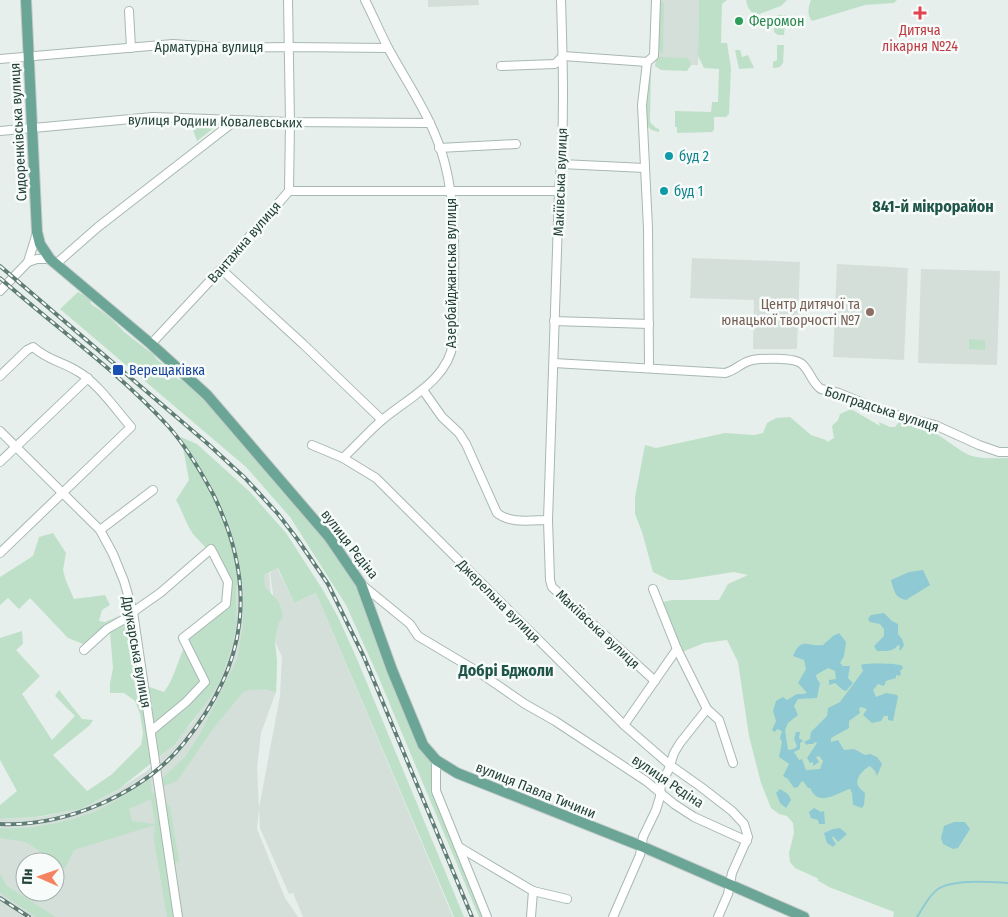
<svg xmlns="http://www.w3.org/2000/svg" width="1008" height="917" font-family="'Fira Sans Condensed',sans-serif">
<rect width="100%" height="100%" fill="#e6efeb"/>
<g fill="#d4dfda" fill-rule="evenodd">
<polygon points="428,0 478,0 479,5 428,7"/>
<polygon points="658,0 699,0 698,65 656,65"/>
<polygon points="692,258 800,262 797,349 753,349 754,300 690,298"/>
<polygon points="837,264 908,268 904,360 833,357"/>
<polygon points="921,269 1000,271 997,365 918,363"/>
<path d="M277,568L294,603L316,593L453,917H303L293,893L289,894L260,828L259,808L280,696L282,657L275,641L277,630L273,643L277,661L276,692L261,733L257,768L259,808L257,829L285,898L298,917H0V819L39,817L81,809L114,792L147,771L192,723L221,680L237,623L236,586L269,573L272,608L273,594L270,573ZM25,862H55V892H25Z"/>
</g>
<g fill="#bfe0c8" fill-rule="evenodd">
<polygon points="699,0 727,0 722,4 721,43 727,43 731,68 729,114 726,117 714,117 714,130 712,132 677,133 677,127 675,127 675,111 711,112 712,102 718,102 719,69 704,68 698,56"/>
<polygon points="746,0 787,0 781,6 754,16 748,7"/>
<path d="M811,0H897L894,3L865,5L812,21C807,16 808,7 811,0Z"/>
<polygon points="662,2 664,2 663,53 661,53 657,48 659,6"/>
<polygon points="777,15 786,15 784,35 778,35 774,32 774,19"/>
<polygon points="777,45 784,45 783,63 780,67 773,68 773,62 777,60"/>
<polygon points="735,50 740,50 742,57 748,55 754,68 739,69"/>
<polygon points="658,57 687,58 690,61 691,65 687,71 661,70 655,66 656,59"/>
<path d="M649,67H651L650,122L656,128L659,129V132C653,131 648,129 646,123C642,108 648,82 649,67Z"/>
<polygon points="192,127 215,127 197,141"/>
<path d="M78,292C81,294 87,296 90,300C92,304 89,303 94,306C104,312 116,322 123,331L154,355C158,363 166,365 172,371C174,374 176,377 179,380L181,379L216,411L225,424L311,520L359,584L423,745L436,760V792L487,917H479L378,676L346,605L290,517L246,467L60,309Z"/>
<polygon points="969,339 985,340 985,350 969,349"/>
<path d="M851,409L880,426L879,422L890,427H895L899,422C902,422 907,421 910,421C928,425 950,444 965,453C977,460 995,458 1008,458V917H893L894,912L829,887L817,880L819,879L795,868L790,862L789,853L794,833L793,823L787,816L779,814L771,808L761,783L749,736L738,662L727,640L704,643L682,652L659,603L672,600H719L728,584L748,575L734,572L683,580H669L653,572L642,532L635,514V497L645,445L656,448L725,433L754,435L763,433L767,423L776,418L790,417L811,435L826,440L827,442L834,438L832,426L838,420L840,414Z"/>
<path d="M181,437L197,444L250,492L286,533L323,590L338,617L357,659L464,917H454L316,593L294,603L278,568L264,575L265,587L279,602L283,616L278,625L275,641L277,661L276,692L264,689L244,691L213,729L177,781L159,788V781L184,758L200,734L237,659L243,625V584L236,586L237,623L232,647L221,680L210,698L174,745L119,789L81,809L36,817L0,819V805L17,791L0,760V638L22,631L23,644L16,650L40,676L22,694L52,740L75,716L55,696L59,690L82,719L93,720L90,725L53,755L87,791L111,775L141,745L143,733L140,714L135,701L124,693H110V684L113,668L110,632L102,637L83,644L68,638L30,598L19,609L8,598L0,605V577L33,556L39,537L53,533L66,553L63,570L66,581L74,599L105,595L110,605L102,610L99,621L105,622L124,614L134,618L144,685L164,692C177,675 178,654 190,637C197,627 221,617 226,604C232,588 216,559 206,548C202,543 197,539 193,534C186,524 182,510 176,500L189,480Z"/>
<path d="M151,779L152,794L157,790L170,807L179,861L168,866L175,917H167L154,840L155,825L74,850L65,868L26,842L0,838V828C29,830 63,823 91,813C112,804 131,791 151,779ZM151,799L155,824L132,821L129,809Z"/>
<polygon points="0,874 7,886 56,917 36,917 0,893"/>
</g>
<g fill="#8ec9d4">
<path d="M923,570L930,585L906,600C895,598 894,591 891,580L909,572Z"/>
<path d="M884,613L892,621L898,624V634L902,639L904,645L901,650H899L900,646L898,645C893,652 887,651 877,651L874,646L884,636V629L880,624L870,622L868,619L871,615Z"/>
<path d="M839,633L846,642L844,656L840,663L843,666H850L848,678L853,683L846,691L843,690L835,683L829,685V680L836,679L835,671L828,668L816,675L817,679L820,683L817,698L798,699L794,706L798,715L788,723L785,730L788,750L794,749L797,746L794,739L796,732H800L799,738L803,741L800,743V749L794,752L799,760L802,759L806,770L820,769L823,761L819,756L816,757L819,762L813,766V762L810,763L807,758L817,743L815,742L813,744H808L807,745L804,742L810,739L811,732L827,716L828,708L840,702L863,671L861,665C866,663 897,663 902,666L903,668L900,671L901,674L899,676L896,675V678L886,681L884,686L878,684L873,690L876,697L886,693L897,695L898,697L893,721L888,720V716H884L881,721L872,723L863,715L867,709L861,707L859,709L860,713L849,721V728L831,738V742L838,740L844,750L854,749L865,755L870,754L877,757L882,764L877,776L875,771L870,766C864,769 853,779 859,787C860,789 863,791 865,793L864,805L862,808L853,805L852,793L850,789C836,793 819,808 810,788H808L803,781L801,782L798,787L794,788L788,779L783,776L789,764L779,757L782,742L780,738L782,731L777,729L775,732L772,730L776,721L773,711L776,701L783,697L787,700L797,694H803L807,693L798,683L806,669L804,660L793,656C802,636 806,647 823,645L833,636Z"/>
<polygon points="780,789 788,794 791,800 786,808 780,803 776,793"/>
<polygon points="814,808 821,812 824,811 825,824 819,824 818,820 811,818 809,812"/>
<polygon points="954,822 965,822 970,829 958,848 953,849 943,844 941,838 944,826"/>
<polygon points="840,828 847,834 838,842 833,836 832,838 836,844 833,847 827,843 824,833 833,829"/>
</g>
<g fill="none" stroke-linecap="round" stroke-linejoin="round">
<path stroke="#8ec9d4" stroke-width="2" d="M917,917C923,908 929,895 938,889C952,879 991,882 1008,883"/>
<defs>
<g id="minor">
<path d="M561,0C563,63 565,128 559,191L548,520L550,580L552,587L655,681"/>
<polyline points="129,11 131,48"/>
<polyline points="0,59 173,44 231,48 289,47 388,48"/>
<polyline points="647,62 654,56 656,0"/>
<polyline points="501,66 555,64 563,56 647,62 642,105 648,228 649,368"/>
<polyline points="0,131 153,117 290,122 430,123"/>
<polyline points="439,148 516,144"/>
<polyline points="561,164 645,168"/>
<polyline points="289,191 559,191"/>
<polyline points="28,262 37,259 50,259"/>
<polyline points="57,263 98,227 236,120"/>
<polyline points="221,269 303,344 382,420"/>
<polyline points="0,291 28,262 36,236"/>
<polyline points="554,321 649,324"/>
<polyline points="151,344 221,269 289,191 290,122 288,0"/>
<path d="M554,363L725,373C734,371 740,364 749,361C759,358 794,357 802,364C810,371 812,383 821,389L839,393L885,412L935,425L979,445L999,452H1008"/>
<path d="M0,376L27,350L33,347C49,361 61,361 77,371C96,381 117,411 131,427L0,553"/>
<path d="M423,390L442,417L459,433L466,444L497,513C510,524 532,520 548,520"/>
<polyline points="0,431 100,530 113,554 124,581 133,612 178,917"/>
<polyline points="312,445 343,458 376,478 624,725 670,765 701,787 732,811 744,824 748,837 732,873 728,894 718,917"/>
<path d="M343,458C356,446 368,432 382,420C408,398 448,380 453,343C453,286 459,218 445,164C434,121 409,86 388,48C380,32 373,16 365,0"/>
<polyline points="0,462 88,378"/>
<polyline points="100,530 153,490"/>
<polyline points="361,584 410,624 418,636 480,673 525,704 555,721 646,781 674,804 694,817 747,841"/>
<polyline points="653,589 677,649 707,709 719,720 733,763"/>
<polyline points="84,650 107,629 130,616 133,612 160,593 211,549 228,582 226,604 183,638 205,682 186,702 151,731"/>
<polyline points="624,725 677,649"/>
<polyline points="436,760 436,791 487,917"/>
<polyline points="459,847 533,891 567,899"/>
<polyline points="531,917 533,891"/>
<polyline points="613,917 640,855 643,837 656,810 660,797 661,782 668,771 674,753 680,743 707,709"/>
</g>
<polyline id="major" points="26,0 37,232 40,244 50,259 151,344 207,395 329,537 361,584 392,670 423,745 436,760 457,773 641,846 804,917"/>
</defs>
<use href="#minor" stroke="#a8b8b2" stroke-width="10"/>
<use href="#major" stroke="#c2cac8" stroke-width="12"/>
<use href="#minor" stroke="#fff" stroke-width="8"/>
<use href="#major" stroke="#6aa596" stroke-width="10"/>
<defs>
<g id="rail">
<polyline points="0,266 208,444 245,478 278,514 298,540 328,584 364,657 472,917"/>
<path d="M0,278C55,327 118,371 168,426C186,446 200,470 213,494C258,585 248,664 184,743C143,794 65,827 0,824"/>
<polyline points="0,898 29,917"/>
</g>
</defs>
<use href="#rail" stroke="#5f7d75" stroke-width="4"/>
<use href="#rail" stroke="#f7fbf9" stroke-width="2" stroke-dasharray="5.5" stroke-linecap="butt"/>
</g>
<path fill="#e0444e" stroke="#f7fbf9" stroke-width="2" d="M917.5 5.5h5v5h5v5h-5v5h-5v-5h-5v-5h5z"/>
<circle fill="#2e9e5b" stroke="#f7fbf9" stroke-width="2" cx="739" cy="21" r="5"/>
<g fill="#0f9aa8" stroke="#f7fbf9" stroke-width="2">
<circle cx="669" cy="156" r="5"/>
<circle cx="664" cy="191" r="5"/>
</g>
<circle fill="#8d6e63" stroke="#f7fbf9" stroke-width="2" cx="870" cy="312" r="5"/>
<rect fill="#1a4fb4" stroke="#f7fbf9" stroke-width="2" x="112" y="364" width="12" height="12" rx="2.5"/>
<g text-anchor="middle" stroke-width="5" stroke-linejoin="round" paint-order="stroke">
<g font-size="14" fill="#27864d" stroke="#f7fbf9" text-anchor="start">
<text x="749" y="26">Феромон</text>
</g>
<g font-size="14" fill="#be3a42" stroke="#f7fbf9">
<text x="920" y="35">Дитяча<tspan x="920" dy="16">лікарня №24</tspan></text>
</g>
<g font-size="14" fill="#24423a" stroke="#f7fbf9">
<text x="209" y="52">Арматурна вулиця</text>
<text transform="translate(215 121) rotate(1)" y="5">вулиця Родини Ковалевських</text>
<text transform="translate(18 132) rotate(-93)" y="5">Сидоренківська вулиця</text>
<text transform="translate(560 182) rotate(-88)" y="5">Макіївська вулиця</text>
<text transform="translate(244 242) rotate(-49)" y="5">Вантажна вулиця</text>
<text transform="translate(451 273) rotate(-90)" y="5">Азербайджанська вулиця</text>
<text transform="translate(882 409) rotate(18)" y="5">Болградська вулиця</text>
<text transform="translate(350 544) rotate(52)" y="5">вулиця Рєдіна</text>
<text transform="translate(499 601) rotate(45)" y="5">Джерельна вулиця</text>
<text transform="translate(598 629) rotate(43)" y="5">Макіївська вулиця</text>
<text transform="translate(137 652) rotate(80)" y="5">Друкарська вулиця</text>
<text transform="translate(668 781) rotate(34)" y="5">вулиця Рєдіна</text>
<text transform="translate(536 790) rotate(22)" y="5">вулиця Павла Тичини</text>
</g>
<g font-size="14" fill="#0d838f" stroke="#f7fbf9" text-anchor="start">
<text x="679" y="161">буд 2</text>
<text x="674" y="196">буд 1</text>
</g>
<g font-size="14" fill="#785e54" stroke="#f7fbf9" text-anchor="end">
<text x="860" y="309">Центр дитячої та<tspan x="860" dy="16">юнацької творчості №7</tspan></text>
</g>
<g font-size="14" fill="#164399" stroke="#f7fbf9" text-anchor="start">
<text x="129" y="375">Верещаківка</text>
</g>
<g font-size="16" font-weight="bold" fill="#1f5548" stroke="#f7fbf9">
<text x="933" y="212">841-й мікрорайон</text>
<text x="506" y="676">Добрі Бджоли</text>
</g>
</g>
<g transform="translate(40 877) rotate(272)"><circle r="24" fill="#f7fbf9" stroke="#a3b1ad"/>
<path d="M0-4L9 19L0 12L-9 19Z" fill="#f4845f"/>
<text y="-8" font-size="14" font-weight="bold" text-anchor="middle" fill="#24423a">Пн</text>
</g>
</svg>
